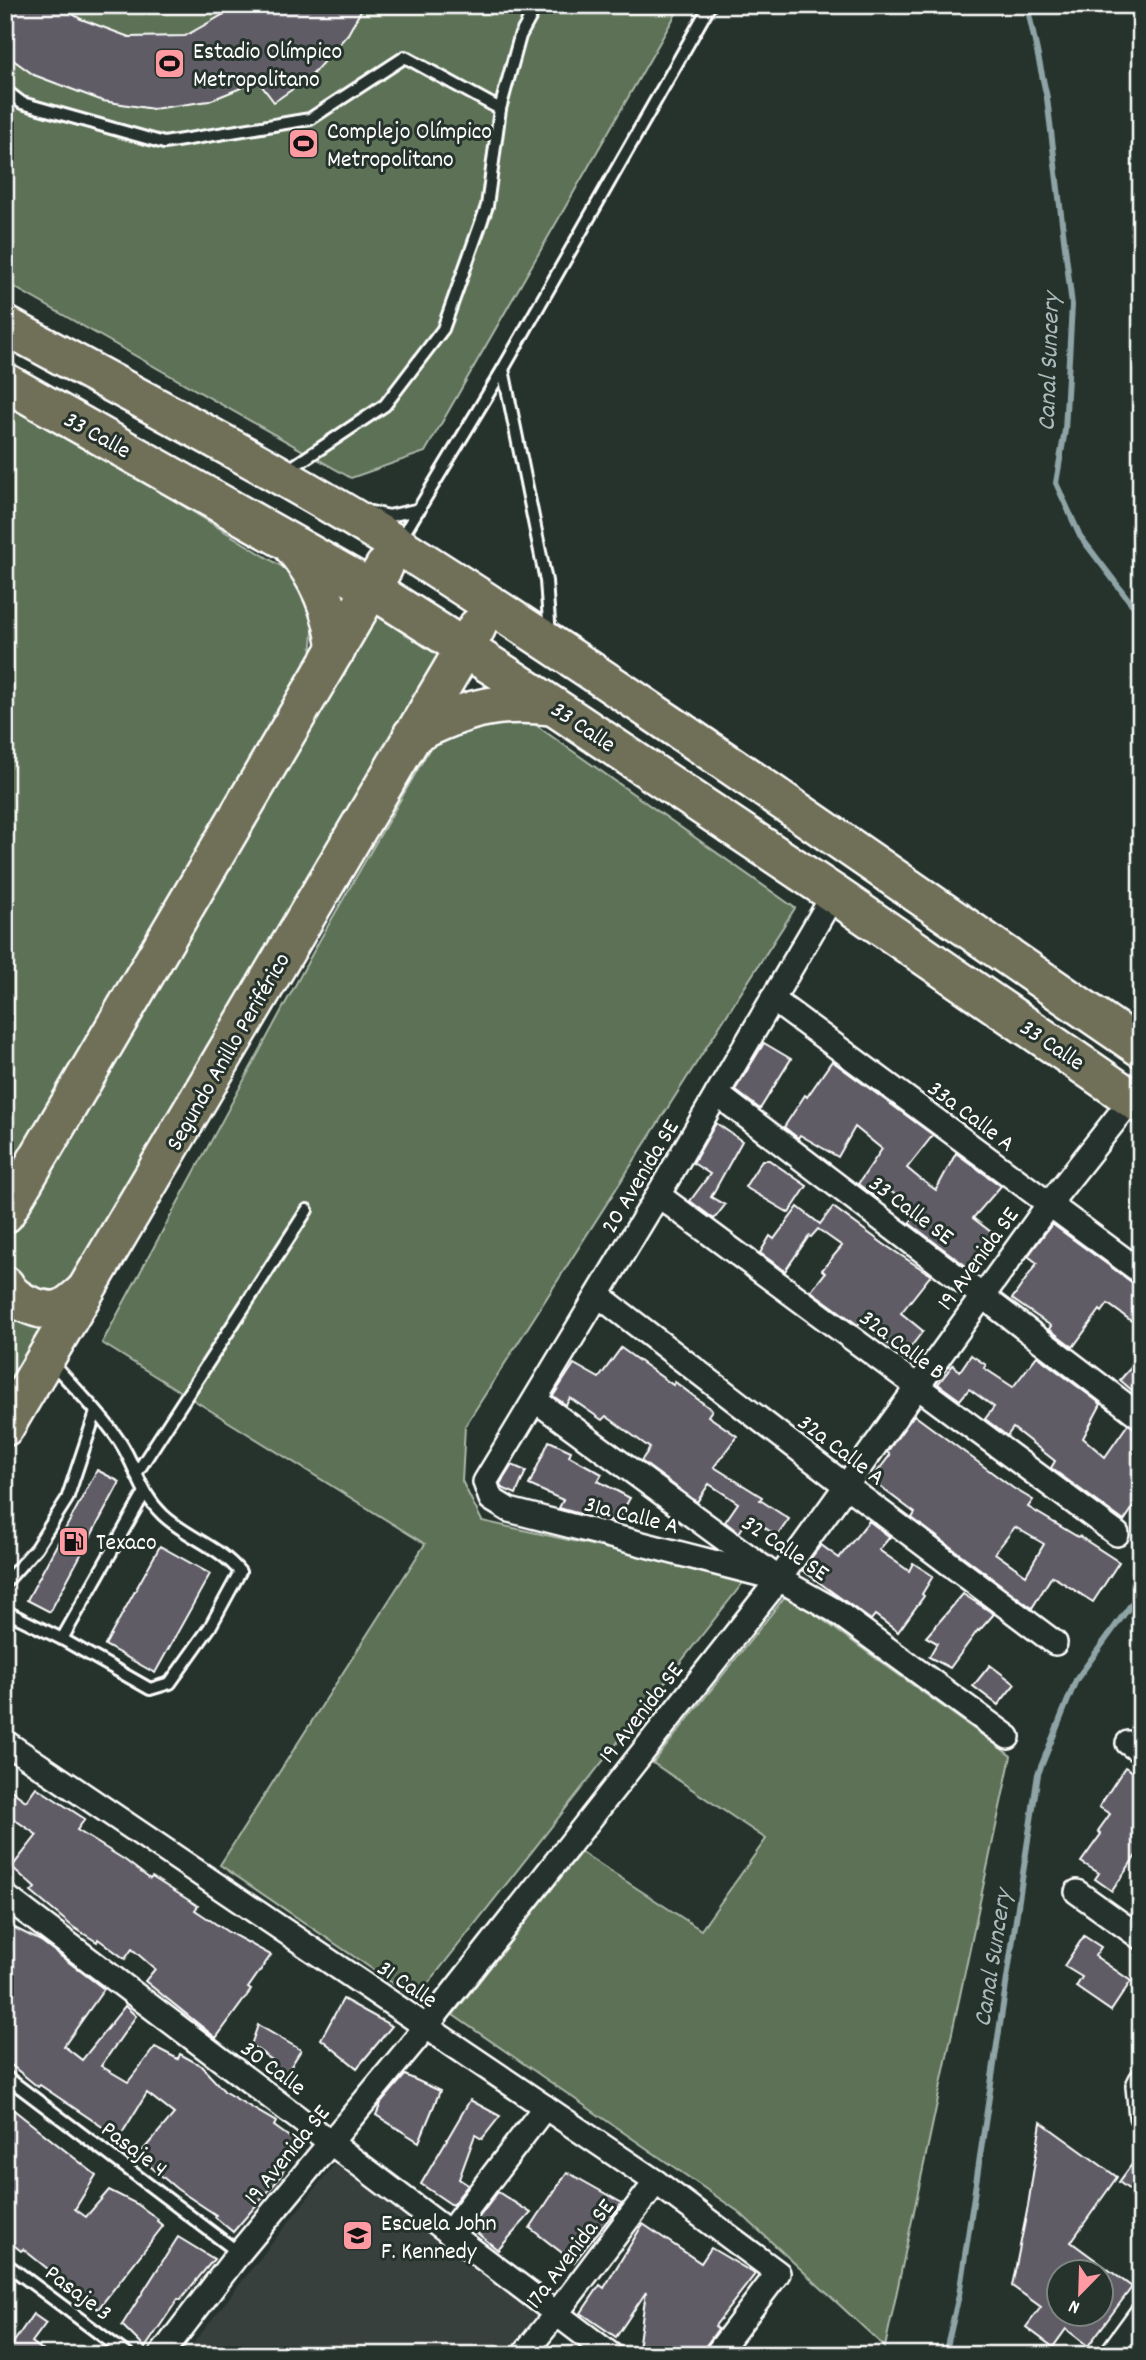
<svg xmlns="http://www.w3.org/2000/svg" width="1146" height="2360" font-family="Dekko,sans-serif">
<rect width="100%" height="100%" fill="#26332d"/>
<filter id="ink" filterUnits="userSpaceOnUse"><feTurbulence type="fractalNoise" baseFrequency=".0143" numOctaves="2"/><feDisplacementMap in="SourceGraphic" scale="14" xChannelSelector="R" yChannelSelector="G"/><feConvolveMatrix kernelMatrix="1 2 1 2 8 2 1 2 1" color-interpolation-filters="sRGB"/></filter>
<g filter="url(#ink)">
<polygon fill="#373f3e" points="339,2158 538,2313 506,2355 184,2355"/>
<g fill="#5b7155" stroke="#adb8aa" stroke-width="2">
<polygon points="5,5 681,5 425,452 351,478 5,282"/>
<polygon points="5,396 297,576 314,618 311,657 218,812 206,841 5,1186"/>
<polygon points="373,591 460,645 62,1306 5,1278 5,1233"/>
<polygon points="530,721 795,908 465,1426 462,1481 482,1521 746,1579 416,1999 220,1865 425,1544 102,1343 318,943 441,729"/>
<polygon points="5,1301 72,1313 5,1424"/>
<polygon points="787,1594 1011,1756 885,2347 739,2212 453,2015 581,1852 701,1930 766,1839 653,1763"/>
</g>
<g fill="none" stroke-linecap="round" stroke-linejoin="round">
<g stroke="#8fa4a6" stroke-width="6">
<polyline points="1027,5 1047,98 1072,305 1065,430 1056,483 1080,536 1131,603 1141,613"/>
<polyline points="945,2355 959,2295 1038,1774 1076,1680 1141,1591"/>
</g>
</g>
<g fill="#5e5b66" stroke="#fff" stroke-width="2" fill-rule="evenodd">
<polygon points="5,5 57,5 81,19 129,37 185,36 240,5 364,5 348,34 310,77 274,102 258,81 209,101 153,109 103,101 34,75 5,54"/>
<polygon points="764,1043 791,1059 760,1109 735,1090"/>
<polygon points="832,1061 933,1135 907,1168 919,1178 936,1190 956,1153 1001,1186 973,1218 1000,1239 974,1272 909,1223 919,1212 886,1188 878,1199 858,1184 882,1149 855,1127 838,1157 800,1135 798,1138 784,1127 805,1095 807,1097"/>
<polygon points="716,1123 742,1141 711,1197 725,1205 714,1219 690,1201 710,1174 693,1163"/>
<polygon points="762,1160 769,1160 807,1186 789,1213 745,1187"/>
<polygon points="798,1207 820,1224 833,1207 885,1245 931,1275 901,1313 923,1331 903,1357 861,1321 858,1325 811,1291 825,1273 822,1270 842,1246 818,1229 811,1237 809,1236 785,1271 760,1253 770,1236 774,1239"/>
<polygon points="1052,1224 1133,1283 1141,1286 1141,1328 1108,1304 1102,1312 1100,1310 1073,1347 1049,1329 1051,1326 1012,1299 1037,1263 1028,1256"/>
<polygon points="621,1348 673,1385 675,1382 712,1410 708,1416 737,1436 714,1467 762,1497 760,1500 789,1519 777,1536 749,1517 739,1533 725,1522 738,1503 709,1484 697,1502 641,1461 650,1448 606,1416 602,1420 570,1398 566,1405 553,1396 574,1364 599,1378"/>
<polygon points="971,1355 986,1365 984,1368 1013,1387 1037,1356 1101,1404 1083,1438 1105,1457 1128,1424 1141,1431 1141,1444 1134,1453 1141,1458 1141,1496 1124,1521 1051,1468 1055,1461 1013,1428 1007,1436 985,1419 994,1407 969,1389 960,1400 938,1384 953,1365 960,1371"/>
<polygon points="1141,1356 1141,1398 1120,1380"/>
<path d="M914,1415L1013,1488L1033,1500L1028,1507L1078,1537L1079,1536L1119,1562L1093,1602L1052,1576L1032,1608L912,1518L915,1513L871,1480L890,1455L887,1452ZM1015,1527L1044,1544L1026,1575L995,1553Z"/>
<polygon points="549,1441 571,1451 569,1456 602,1474 598,1481 630,1498 616,1523 584,1507 580,1514 559,1508 563,1500 529,1485"/>
<polygon points="512,1465 526,1471 516,1494 502,1488 500,1484"/>
<polygon points="97,1470 120,1482 50,1612 27,1600"/>
<polygon points="869,1521 890,1537 879,1550 909,1571 913,1563 933,1576 922,1594 924,1596 898,1632 875,1615 871,1620 802,1570 821,1545 839,1558"/>
<polygon points="160,1546 210,1574 155,1673 105,1645"/>
<polygon points="963,1594 994,1614 979,1631 978,1630 950,1668 929,1657 937,1643 926,1637"/>
<polygon points="990,1665 1015,1684 998,1705 973,1686"/>
<polygon points="1125,1767 1141,1777 1141,1848 1112,1891 1095,1879 1099,1873 1081,1862 1101,1834 1098,1831 1110,1814 1099,1807"/>
<polygon points="5,1786 26,1801 36,1787 85,1819 77,1830 125,1860 150,1879 152,1877 198,1906 195,1910 228,1932 271,1955 248,1988 251,1990 216,2038 145,1981 155,1969 132,1949 125,1959 98,1939 97,1942 73,1927 31,1892 35,1888 12,1867 37,1835 5,1813"/>
<polygon points="5,1923 41,1941 104,1989 64,2046 82,2060 125,2006 136,2016 101,2066 128,2082 155,2047 178,2059 180,2054 200,2065 225,2092 276,2122 274,2126 299,2144 278,2180 233,2232 215,2217 216,2215 177,2189 138,2156 174,2114 147,2093 119,2138 40,2085 38,2087 5,2060"/>
<polygon points="1084,1936 1101,1947 1095,1956 1131,1981 1111,2011 1076,1987 1082,1977 1064,1966"/>
<polygon points="343,1999 392,2026 357,2068 321,2039"/>
<polygon points="258,2025 301,2050 281,2082 262,2070 272,2060 251,2045"/>
<polygon points="405,2075 440,2091 419,2142 376,2115 381,2103"/>
<polygon points="470,2100 500,2116 482,2139 475,2135 459,2179 468,2185 452,2205 421,2184"/>
<polygon points="5,2103 96,2175 75,2209 86,2217 109,2190 137,2204 158,2219 157,2221 163,2226 98,2309 23,2249 21,2251 5,2238"/>
<path d="M1041,2122L1117,2177L1071,2242L1132,2287L1088,2346L1066,2329L1053,2347L1026,2327L1041,2307L1012,2286L1028,2206ZM1059,2272H1101V2314H1059Z"/>
<polygon points="1141,2152 1141,2198 1119,2182"/>
<polygon points="567,2172 622,2203 574,2262 530,2228"/>
<polygon points="498,2192 531,2213 498,2250 471,2228"/>
<polygon points="643,2224 701,2263 711,2248 755,2274 715,2326 718,2329 705,2347 702,2355 644,2355 638,2349 646,2292 616,2337 581,2313 600,2285 604,2288"/>
<polygon points="178,2237 214,2259 180,2300 178,2299 145,2348 122,2325"/>
<polygon points="33,2314 46,2323 32,2342 49,2355 5,2355"/>
</g>
<g fill="none" stroke-linecap="round" stroke-linejoin="round">
<defs>
<g id="service">
<polyline points="5,90 22,103 164,143 310,119 405,57 500,109"/>
<polyline points="503,369 546,581 550,635"/>
<polyline points="288,470 385,405 443,329 487,206 500,109 520,36 537,5"/>
<polyline points="371,512 389,516 420,509"/>
<polyline points="400,540 503,369 710,5"/>
<polyline points="136,1474 307,1210"/>
<polyline points="5,1583 36,1548 67,1499 96,1412"/>
<path d="M5,1611L62,1639L150,1689L170,1683L210,1627L240,1572C219,1546 186,1537 163,1515C139,1492 137,1468 120,1442C100,1413 74,1387 50,1361"/>
<polyline points="62,1639 144,1494"/>
<polyline points="5,2076 239,2253"/>
<polyline points="5,2263 128,2355"/>
</g>
<g id="minor">
<polyline points="772,999 1141,1272"/>
<polyline points="717,1094 1141,1417"/>
<polyline points="658,1195 1117,1534"/>
<polyline points="598,1295 845,1485 1055,1643"/>
<polyline points="535,1400 779,1579 834,1610 1008,1737"/>
<polyline points="779,1579 509,1510 491,1499 485,1482 658,1195 834,894"/>
<polyline points="5,1742 656,2182 778,2273 716,2355"/>
<polyline points="1128,1743 1141,1752"/>
<polyline points="1077,1892 1141,1938"/>
<polyline points="5,1896 611,2355"/>
<polyline points="1141,2116 1138,2086 1141,2080"/>
<polyline points="449,2233 545,2107"/>
<polyline points="161,2355 239,2253 426,2027 779,1579 1049,1204 1139,1090"/>
<polyline points="523,2355 556,2314 656,2182"/>
<polyline points="1111,2355 1141,2314"/>
</g>
<g id="primary">
<path d="M5,325C138,398 273,467 401,547C652,706 895,880 1141,1048"/>
<polyline points="5,382 372,589 514,680 834,894 1141,1105"/>
<path d="M293,547C319,578 332,610 337,649"/>
<path d="M412,735C465,709 493,700 552,706"/>
<polyline points="5,1214 384,567"/>
<path d="M5,1285C13,1302 45,1315 63,1308C71,1304 79,1296 85,1291"/>
<polyline points="5,1427 477,627"/>
</g>
</defs>
<use href="#service" stroke="#fff" stroke-width="16"/>
<use href="#minor" stroke="#fff" stroke-width="28"/>
<use href="#primary" stroke="#fff" stroke-width="42"/>
<use href="#service" stroke="#26332d" stroke-width="10"/>
<use href="#minor" stroke="#26332d" stroke-width="23"/>
<use href="#primary" stroke="#706f59" stroke-width="37"/>
</g>
</g>
<defs>
<symbol id="stadium-square" viewBox="-11 -11 22 22"><rect x="-9" y="-9" width="18" height="18" rx="4" fill="#ff9aa2" stroke="#26332d"/><path d="M0-5a6.5 5 0 1 0 0 10a6.5 5 0 1 0 0-10ZM-3.5-1.8h7v3.6h-7Z" fill="#111"/></symbol>
<symbol id="fuel-square" viewBox="-11 -11 22 22"><rect x="-9" y="-9" width="18" height="18" rx="4" fill="#ff9aa2" stroke="#26332d"/><path d="M-5.5-6h7V0h2V4h1.3V-2.5L3-4.5l.8-.8L6-3V5H2.5V1h-1V6h-7ZM-4.2-4.7v3.2H.2V-4.7Z" fill="#111"/></symbol>
<symbol id="school-square" viewBox="-11 -11 22 22"><rect x="-9" y="-9" width="18" height="18" rx="4" fill="#ff9aa2" stroke="#26332d"/><path d="M0-5L7-2L0 1L-7-2ZM-4 1L0 2.5L4 1V4Q0 6-4 4Z" fill="#111"/></symbol>
</defs>
<g fill-rule="evenodd">
<use href="#stadium-square" x="152" y="46" width="35" height="35"/>
<use href="#stadium-square" x="286" y="126" width="35" height="35"/>
<use href="#fuel-square" x="56" y="1524" width="35" height="35"/>
<use href="#school-square" x="340" y="2218" width="35" height="35"/>
</g>
<g text-anchor="middle" stroke-width="6" stroke-linejoin="round" paint-order="stroke">
<g font-size="24" fill="#fff" stroke="#26332d" text-anchor="start">
<text x="193" y="58">Estadio Olímpico<tspan x="193" dy="28">Metropolitano</tspan></text>
<text x="327" y="138">Complejo Olímpico<tspan x="327" dy="28">Metropolitano</tspan></text>
<text x="96" y="1549">Texaco</text>
<text x="381" y="2230">Escuela John<tspan x="381" dy="28">F. Kennedy</tspan></text>
</g>
<g font-size="24" fill="#fff" stroke="#26332d">
<text transform="translate(98 434) rotate(29)" y="8">33 Calle</text>
<text transform="translate(584 726) rotate(34)" y="8">33 Calle</text>
<text transform="translate(1053 1044) rotate(34)" y="8">33 Calle</text>
<text transform="translate(227 1051) rotate(-60)" y="8">Segundo Anillo Periférico</text>
<text transform="translate(972 1115) rotate(37)" y="8">33a Calle A</text>
<text transform="translate(639 1176) rotate(-59)" y="8">20 Avenida SE</text>
<text transform="translate(912 1209) rotate(37)" y="8">33 Calle SE</text>
<text transform="translate(977 1258) rotate(-54)" y="8">19 Avenida SE</text>
<text transform="translate(903 1344) rotate(37)" y="8">32a Calle B</text>
<text transform="translate(842 1449) rotate(37)" y="8">32a Calle A</text>
<text transform="translate(632 1514) rotate(14)" y="8">31a Calle A</text>
<text transform="translate(786 1547) rotate(34)" y="8">32 Calle SE</text>
<text transform="translate(640 1712) rotate(-52)" y="8">19 Avenida SE</text>
<text transform="translate(408 1983) rotate(34)" y="8">31 Calle</text>
<text transform="translate(274 2067) rotate(37)" y="8">30 Calle</text>
<text transform="translate(135 2148) rotate(37)" y="8">Pasaje 4</text>
<text transform="translate(286 2154) rotate(-51)" y="8">19 Avenida SE</text>
<text transform="translate(569 2253) rotate(-53)" y="8">17a Avenida SE</text>
<text transform="translate(79 2292) rotate(37)" y="8">Pasaje 3</text>
</g>
<g font-size="26" font-style="italic" fill="#abbbbc" stroke="#26332d">
<text transform="translate(1047 362) rotate(-88)" y="9">Canal Suncery</text>
<text transform="translate(991 1958) rotate(-81)" y="9">Canal Suncery</text>
</g>
</g>
<rect width="1146" height="2360" fill="none" stroke="#26332d" stroke-width="28"/>
<rect x="14" y="14" width="1118" height="2332" fill="none" stroke="#fff" stroke-width="2.5" filter="url(#ink)"/>
<g transform="translate(1080 2293) rotate(203)"><circle r="33" fill="#26332d" stroke="#7d8581" stroke-width="2"/>
<path d="M0-5L12 26L0 18L-12 26Z" fill="#ff9aa2"/>
<text y="-10" font-size="19" font-weight="bold" text-anchor="middle" fill="#ffffff">N</text>
</g>
</svg>
